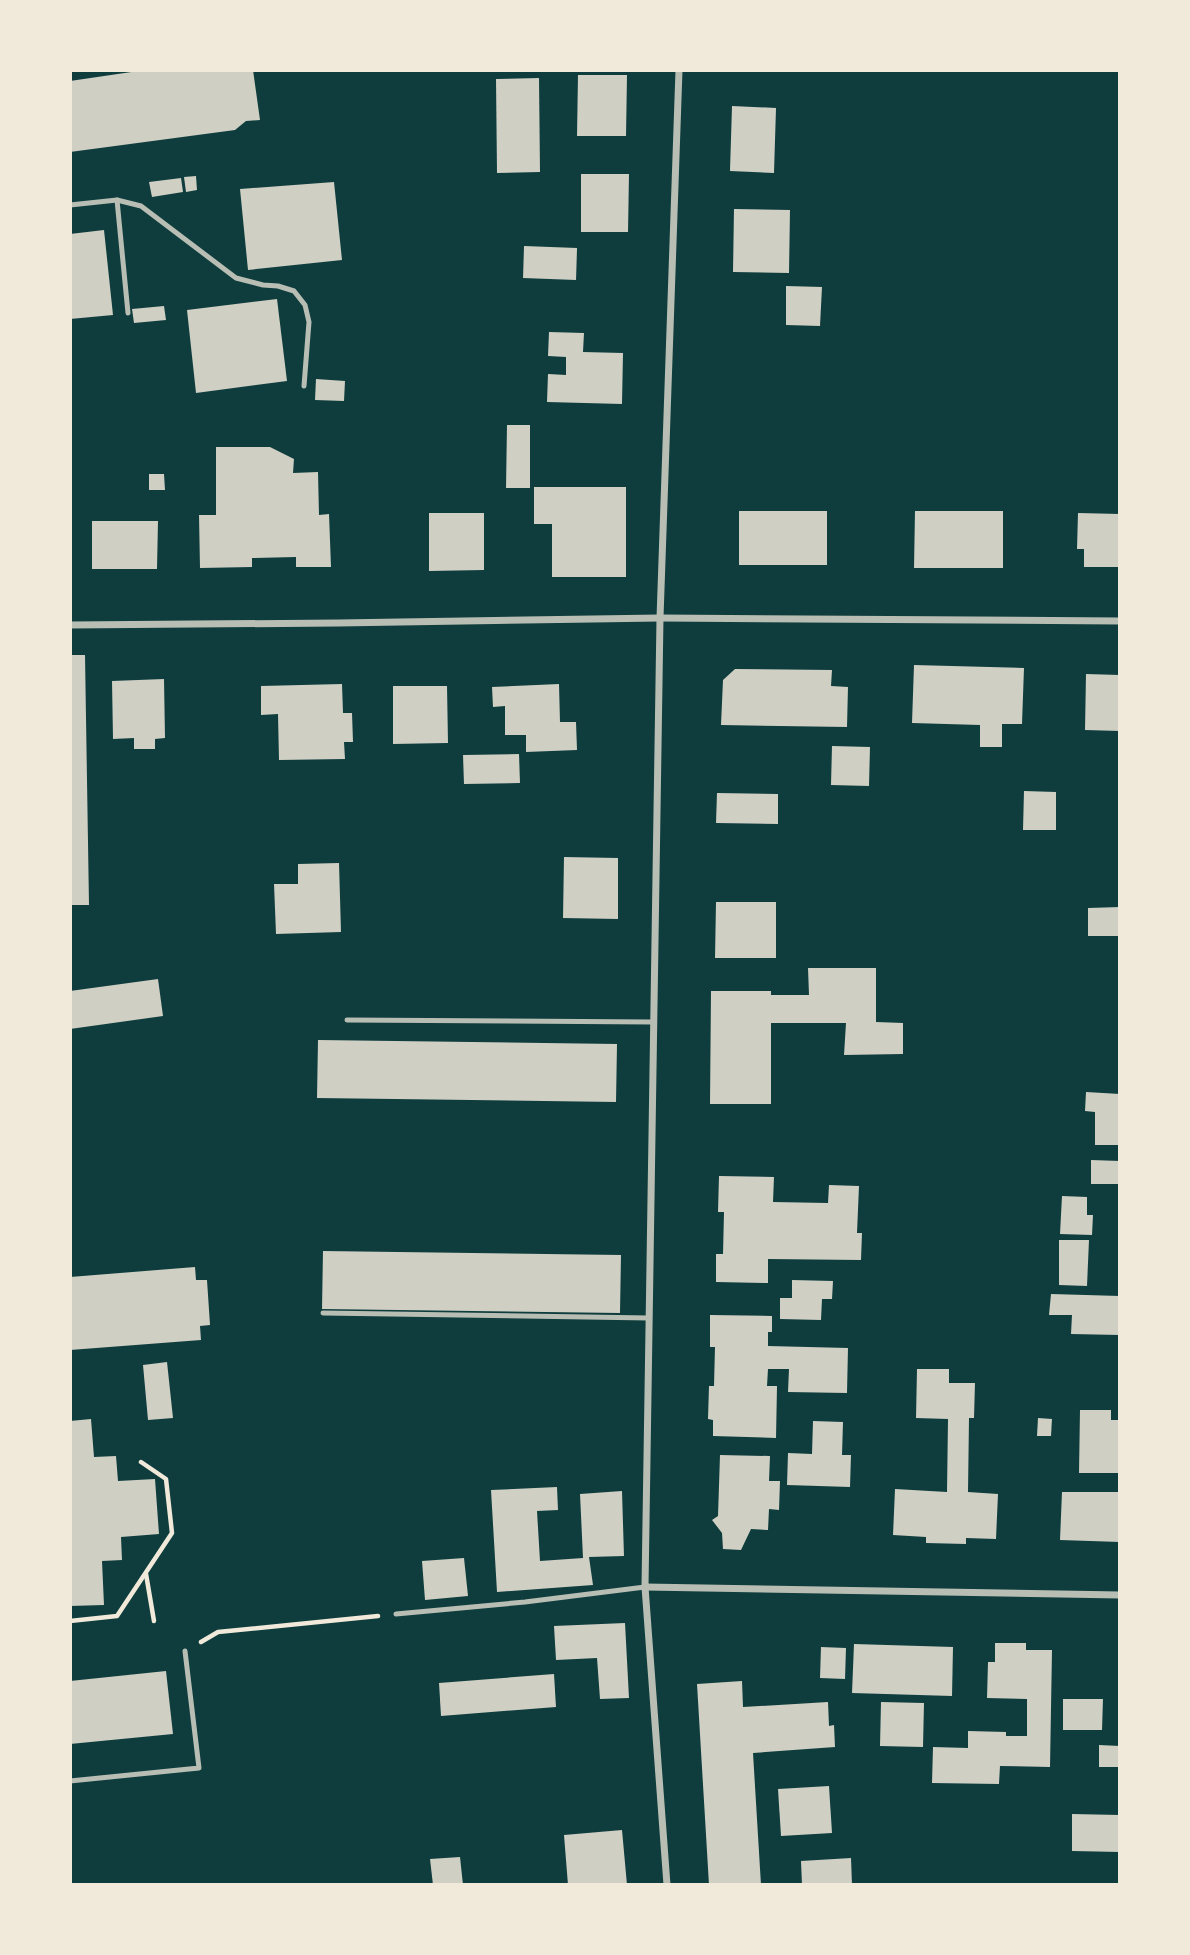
<svg xmlns="http://www.w3.org/2000/svg" width="1190" height="1955" font-family="Jost,sans-serif">
<rect width="100%" height="100%" fill="#0f3d3e"/>
<g fill="#cfcfc3">
<polygon points="145,70 253,70 260,120 246,121 235,130 70,152 70,81"/>
<polygon points="578,75 627,75 626,136 577,136"/>
<polygon points="539,78 540,172 497,173 496,79"/>
<polygon points="732,106 776,108 774,173 730,171"/>
<polygon points="581,174 629,174 628,232 581,232"/>
<polygon points="196,176 197,190 186,192 184,177"/>
<polygon points="181,178 183,192 152,197 149,182"/>
<polygon points="334,182 342,260 248,270 240,189"/>
<polygon points="734,209 790,210 789,273 733,272"/>
<polygon points="104,230 113,315 70,319 70,234"/>
<polygon points="524,246 577,248 576,280 523,278"/>
<polygon points="786,286 822,287 820,326 786,325"/>
<polygon points="277,299 287,381 196,393 187,310"/>
<polygon points="164,306 166,320 134,323 132,309"/>
<polygon points="549,332 584,333 583,352 623,353 622,404 547,402 548,374 566,375 566,357 548,356"/>
<polygon points="316,379 345,381 344,401 315,400"/>
<polygon points="507,425 530,425 530,488 506,488"/>
<polygon points="216,447 270,447 294,459 293,473 318,472 319,515 329,514 331,567 296,567 296,557 252,558 252,567 200,568 199,515 216,515"/>
<polygon points="149,474 164,474 165,490 149,490"/>
<polygon points="534,487 626,487 626,577 552,577 552,524 534,524"/>
<rect x="739" y="511" width="88" height="54"/>
<polygon points="915,511 1003,511 1003,568 914,568"/>
<polygon points="429,513 484,513 484,570 429,571"/>
<polygon points="1078,513 1120,514 1120,567 1084,567 1084,549 1077,549"/>
<polygon points="92,521 158,521 157,569 92,569"/>
<polygon points="70,655 85,655 89,905 70,905"/>
<polygon points="914,665 1024,668 1022,724 1002,724 1002,747 980,747 980,725 912,723"/>
<polygon points="735,669 832,670 831,686 848,687 847,727 721,725 723,680"/>
<polygon points="1086,674 1120,675 1120,731 1085,730"/>
<polygon points="164,679 165,738 155,739 155,749 134,749 134,738 113,739 112,681"/>
<polygon points="342,684 343,713 352,713 353,742 344,742 345,759 279,760 278,714 261,715 261,686"/>
<polygon points="559,684 560,722 576,722 577,750 526,752 526,735 505,735 505,706 493,707 492,687"/>
<polygon points="393,686 447,686 448,743 393,744"/>
<polygon points="832,746 870,747 869,786 831,785"/>
<polygon points="519,754 520,783 464,784 463,755"/>
<polygon points="1024,791 1056,792 1056,830 1023,830"/>
<polygon points="717,793 778,794 778,824 716,823"/>
<polygon points="564,857 618,858 618,919 563,918"/>
<polygon points="339,863 341,932 276,934 274,884 298,884 298,864"/>
<polygon points="716,902 776,902 776,958 715,958"/>
<polygon points="1120,907 1120,936 1088,936 1088,908"/>
<polygon points="808,968 876,968 876,1022 903,1023 903,1054 844,1055 846,1023 771,1023 771,1104 710,1104 711,991 771,991 771,995 809,995"/>
<polygon points="158,979 163,1016 70,1029 70,991"/>
<polygon points="318,1040 617,1044 616,1102 317,1098"/>
<polygon points="1086,1092 1120,1094 1120,1145 1095,1145 1095,1112 1085,1111"/>
<polygon points="1091,1160 1120,1161 1120,1184 1091,1184"/>
<polygon points="719,1176 774,1177 773,1202 828,1203 829,1185 859,1186 857,1233 862,1233 861,1260 768,1259 768,1283 716,1282 716,1254 723,1254 724,1212 718,1212"/>
<polygon points="1062,1196 1087,1197 1087,1215 1093,1215 1092,1235 1060,1234"/>
<polygon points="1059,1240 1089,1240 1087,1286 1059,1285"/>
<polygon points="323,1251 621,1255 620,1313 322,1309"/>
<polygon points="195,1267 196,1280 207,1280 210,1325 200,1326 201,1340 70,1350 70,1277"/>
<polygon points="792,1280 833,1281 832,1299 822,1299 821,1320 780,1319 780,1298 792,1298"/>
<polygon points="1051,1294 1120,1296 1120,1335 1071,1334 1072,1315 1049,1315"/>
<polygon points="710,1315 772,1316 772,1332 768,1332 768,1346 848,1348 847,1393 788,1392 789,1369 768,1369 767,1386 777,1386 776,1438 713,1436 713,1420 708,1419 709,1386 714,1386 715,1347 710,1347"/>
<polygon points="167,1362 173,1418 148,1420 143,1365"/>
<polygon points="917,1369 949,1369 949,1383 975,1383 974,1418 969,1418 968,1492 998,1494 996,1539 966,1538 966,1544 926,1543 926,1537 893,1535 895,1489 947,1492 948,1419 916,1418"/>
<polygon points="1080,1410 1111,1410 1111,1420 1120,1420 1120,1473 1079,1473"/>
<polygon points="1038,1418 1052,1419 1051,1436 1037,1436"/>
<polygon points="91,1419 94,1457 116,1456 118,1481 155,1479 159,1534 121,1537 122,1560 102,1561 104,1605 70,1606 70,1421"/>
<polygon points="813,1421 843,1422 842,1455 851,1455 850,1487 787,1485 788,1453 812,1454"/>
<polygon points="720,1455 770,1456 769,1481 780,1481 779,1510 769,1509 768,1530 751,1529 741,1550 723,1549 722,1533 712,1520 718,1516"/>
<polygon points="557,1487 558,1510 537,1511 540,1561 583,1558 580,1494 622,1491 624,1556 589,1557 593,1585 497,1592 491,1490"/>
<polygon points="1062,1492 1120,1492 1120,1542 1060,1540"/>
<polygon points="464,1558 468,1596 425,1600 422,1561"/>
<polygon points="625,1623 629,1698 600,1699 597,1658 556,1660 554,1626"/>
<polygon points="995,1643 1026,1643 1026,1650 1052,1650 1050,1767 1000,1766 999,1784 932,1783 933,1747 968,1748 968,1731 1006,1732 1006,1736 1027,1736 1027,1699 987,1698 988,1662 995,1662"/>
<polygon points="854,1644 953,1647 952,1696 852,1693"/>
<polygon points="821,1647 846,1648 845,1679 820,1678"/>
<polygon points="166,1671 173,1734 70,1744 70,1681"/>
<polygon points="554,1674 556,1707 441,1716 439,1683"/>
<polygon points="742,1681 743,1707 828,1702 829,1726 834,1725 835,1747 753,1753 761,1885 709,1885 697,1684"/>
<polygon points="1063,1699 1103,1699 1102,1730 1063,1730"/>
<polygon points="881,1702 924,1703 923,1747 880,1746"/>
<polygon points="1099,1745 1120,1746 1120,1767 1099,1767"/>
<polygon points="829,1786 832,1833 781,1836 778,1789"/>
<polygon points="1072,1814 1120,1815 1120,1852 1072,1851"/>
<polygon points="622,1830 627,1885 568,1885 564,1835"/>
<polygon points="460,1857 463,1885 433,1885 430,1859"/>
<polygon points="851,1858 852,1885 802,1885 801,1861"/>
</g>
<g fill="none" stroke-linecap="round" stroke-linejoin="round">
<g stroke="#f1e9da" stroke-width="4.5">
<polyline points="146,1574 154,1621"/>
<polyline points="70,1621 117,1616 172,1533 166,1479 141,1462"/>
<polyline points="201,1642 218,1632 378,1616"/>
</g>
<g stroke="#b8beb3" stroke-width="5">
<polyline points="117,200 128,313"/>
<polyline points="70,205 117,200 141,206 236,278 263,285 278,286 294,291 305,305 309,322 304,386"/>
<polyline points="347,1020 653,1022"/>
<polyline points="323,1313 649,1318"/>
<polyline points="396,1614 525,1602 645,1587"/>
<polyline points="70,1781 199,1768 185,1651"/>
</g>
<g stroke="#b8beb3" stroke-width="7">
<polyline points="70,625 338,623 660,618 1120,621"/>
<polyline points="645,1587 1120,1595"/>
<polyline points="667,1885 645,1587 660,618 679,70"/>
</g>
</g>
<rect width="1190" height="1955" fill="none" stroke="#f1e9da" stroke-width="144"/>
</svg>
